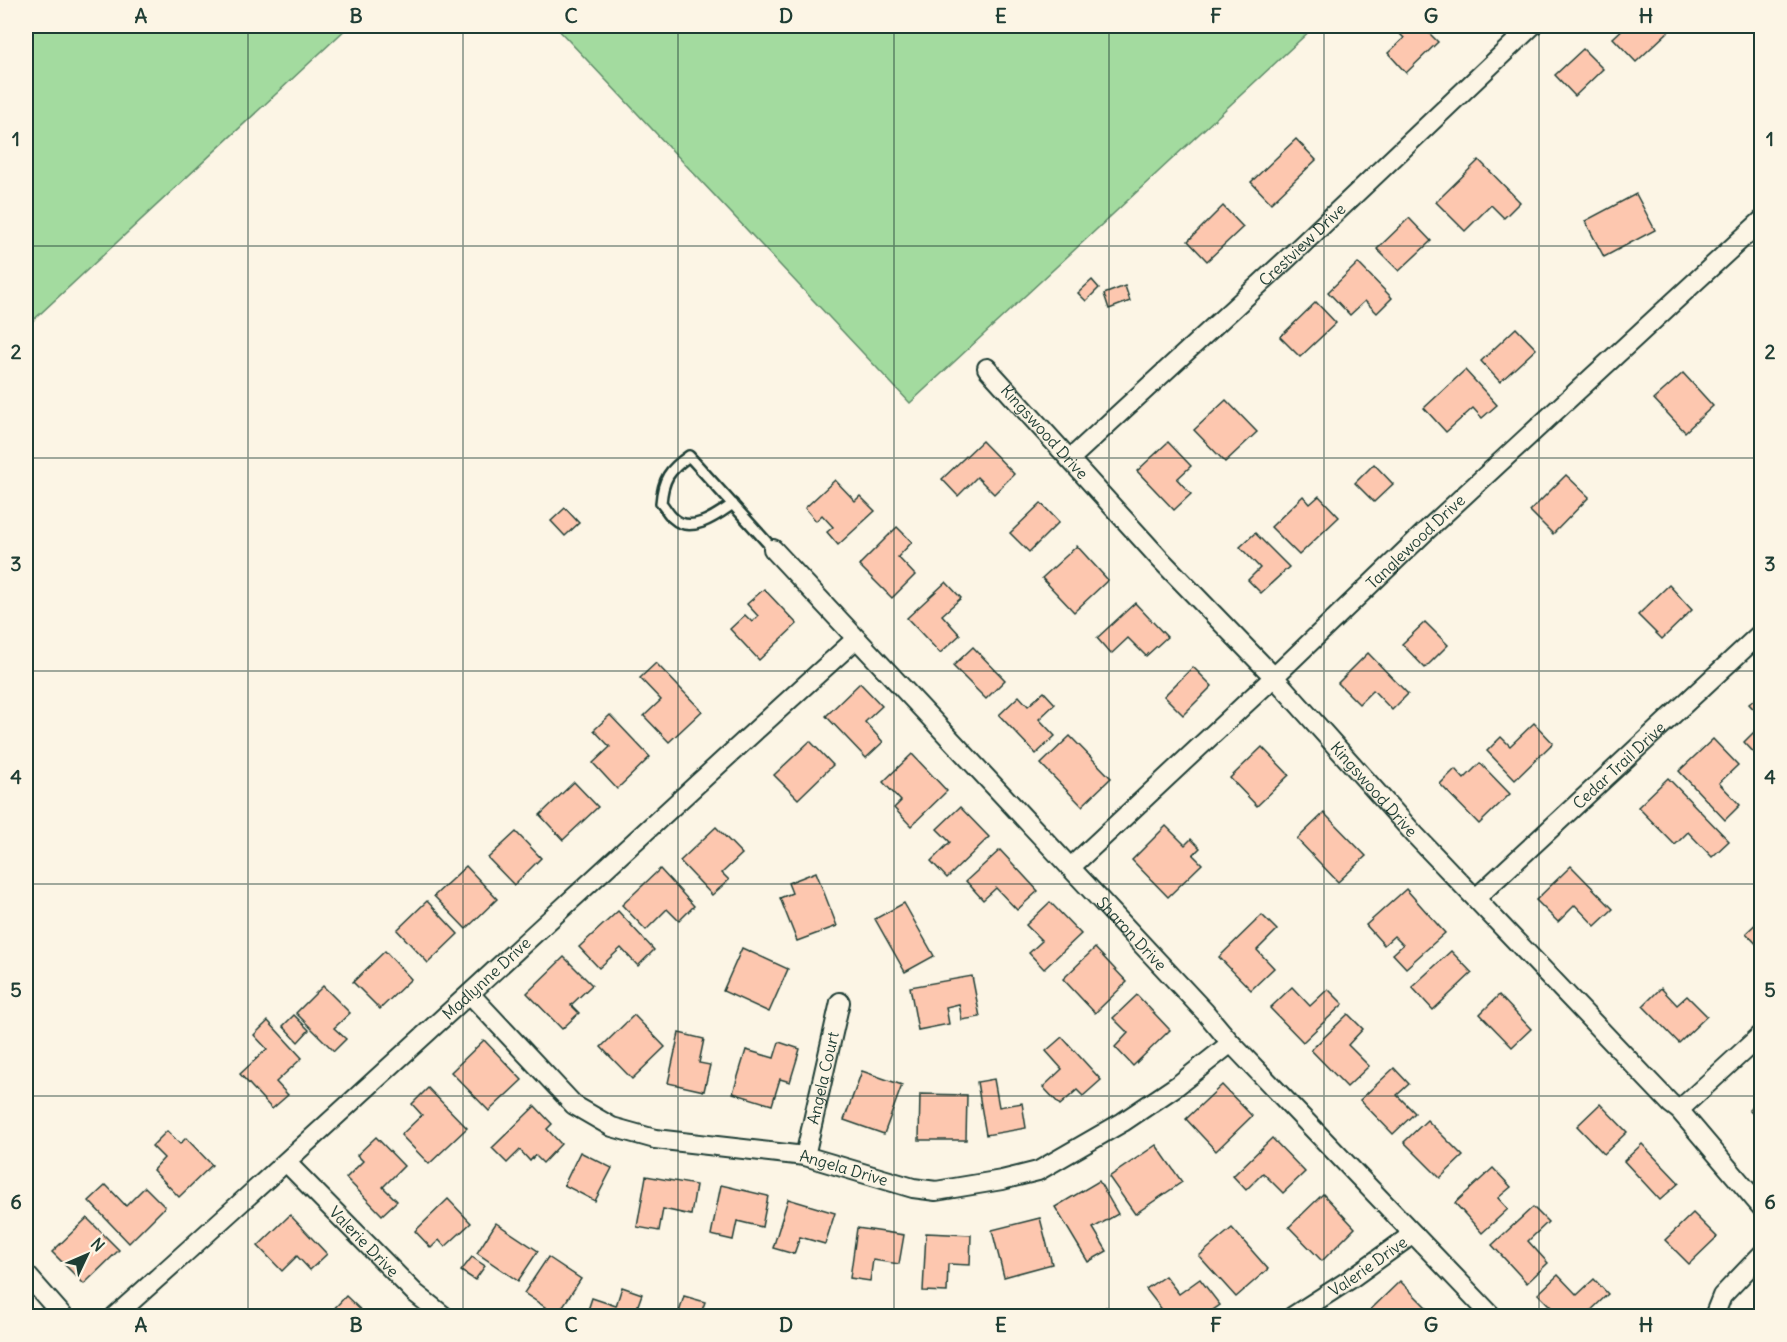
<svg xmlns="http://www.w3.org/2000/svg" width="1787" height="1342" font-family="Delius,sans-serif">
<rect width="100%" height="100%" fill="#fcf5e5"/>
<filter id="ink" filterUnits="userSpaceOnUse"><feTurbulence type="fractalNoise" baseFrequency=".0167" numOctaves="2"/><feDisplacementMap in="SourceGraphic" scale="12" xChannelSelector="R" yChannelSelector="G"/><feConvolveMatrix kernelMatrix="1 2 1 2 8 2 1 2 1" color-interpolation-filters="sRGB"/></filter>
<g filter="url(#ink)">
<g fill="#a3db9f" stroke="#618c6a" stroke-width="1.5">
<polygon points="26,26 349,26 26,327"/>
<polygon points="555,26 1315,26 910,403"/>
</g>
<g fill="#fdc7af" stroke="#1f3d34" stroke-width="1.5">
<polygon points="1392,26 1422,26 1438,42 1406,73 1388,53 1404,38"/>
<polygon points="1626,26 1665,26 1670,30 1636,62 1613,38"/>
<polygon points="1583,49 1603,69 1575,96 1555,75"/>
<polygon points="1296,139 1316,160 1271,203 1251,182"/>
<polygon points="1479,160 1520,202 1504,218 1491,205 1465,231 1436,202"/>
<polygon points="1636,194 1655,230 1604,257 1585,221"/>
<polygon points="1223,206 1243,227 1207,261 1188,241"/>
<polygon points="1409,218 1431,241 1399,271 1377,249"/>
<polygon points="1358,263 1392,298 1377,313 1365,301 1350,315 1328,292"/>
<polygon points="1092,280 1099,288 1086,301 1078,293"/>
<polygon points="1125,286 1130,301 1109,309 1104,294"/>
<polygon points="1316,302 1336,323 1300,357 1280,337"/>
<polygon points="1516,328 1536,349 1500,382 1481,361"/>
<polygon points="1465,370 1497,405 1482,418 1473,408 1446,432 1424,408"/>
<polygon points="1683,373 1713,406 1685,432 1654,399"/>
<polygon points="1226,400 1257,432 1225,462 1194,430"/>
<polygon points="982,441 1014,474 994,494 977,477 958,496 942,479"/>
<polygon points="1168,442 1191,466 1177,479 1191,494 1174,510 1137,471"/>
<polygon points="1374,464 1393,484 1374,502 1355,483"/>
<polygon points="1566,475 1589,497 1553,534 1530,511"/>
<polygon points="835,480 855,501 860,496 875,511 838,545 827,532 833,527 822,515 816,521 805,508"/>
<polygon points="1303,496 1310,504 1319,496 1339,517 1299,555 1271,527"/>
<polygon points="1041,503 1059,522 1029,552 1010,533"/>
<polygon points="565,508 579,523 565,536 551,521"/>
<polygon points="897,527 912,542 898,557 915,575 892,598 859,565"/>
<polygon points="1255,533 1289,567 1261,593 1248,580 1260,568 1240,547"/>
<polygon points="1077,546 1108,580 1074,612 1042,578"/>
<polygon points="946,582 961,598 942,615 960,635 940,653 907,618"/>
<polygon points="1669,585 1692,610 1662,639 1638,615"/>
<polygon points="764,589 797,624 759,660 730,629 745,615 752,622 758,616 747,604"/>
<polygon points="1135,603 1167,637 1146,656 1128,638 1111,654 1097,638"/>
<polygon points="1425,622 1448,645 1425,668 1402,644"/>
<polygon points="973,647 1005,680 986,699 953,666"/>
<polygon points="1368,653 1408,694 1392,710 1373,690 1359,704 1338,683"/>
<polygon points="656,663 702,711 669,742 644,716 661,700 640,678"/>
<polygon points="1193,667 1212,686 1183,715 1164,696"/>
<polygon points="860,683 882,706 865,722 883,742 866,758 826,716"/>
<polygon points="1044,692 1055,704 1039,719 1055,736 1036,754 999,715 1019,696 1028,706"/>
<polygon points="1762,693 1762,718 1749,704"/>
<polygon points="610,715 650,757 617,789 593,763 610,747 594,730"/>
<polygon points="1534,723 1553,743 1515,780 1487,751 1501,737 1510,746"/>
<polygon points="1762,724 1762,761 1744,742"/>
<polygon points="1070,736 1111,778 1082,806 1041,764"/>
<polygon points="1713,739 1738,765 1719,783 1740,805 1725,820 1679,771"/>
<polygon points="810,741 833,765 798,799 774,775"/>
<polygon points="1262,747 1289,775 1257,806 1230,778"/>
<polygon points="912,754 947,791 911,826 894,808 901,801 883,782"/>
<polygon points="1480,763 1510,794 1479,824 1440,784 1455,769 1464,779"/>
<polygon points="1668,778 1729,841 1712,857 1688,832 1675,845 1638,807"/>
<polygon points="574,782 598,807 563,840 540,815"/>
<polygon points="960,807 989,837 947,878 931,861 950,842 937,829"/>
<polygon points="1324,813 1366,856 1338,882 1297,839"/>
<polygon points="1166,826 1185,845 1191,839 1200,848 1193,855 1202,864 1168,897 1132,860"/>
<polygon points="716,827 742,854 722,873 729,880 712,895 680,861"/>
<polygon points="516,832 541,858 514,885 488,858"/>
<polygon points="1000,850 1038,891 1017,910 996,888 983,900 966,881"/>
<polygon points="466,866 497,899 466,929 434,896"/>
<polygon points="1571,866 1613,909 1595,926 1575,905 1558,922 1536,900"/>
<polygon points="660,869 694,906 679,921 667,909 646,930 622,905"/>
<polygon points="816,872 837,926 797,941 780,898 792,893 788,883"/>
<polygon points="1406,889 1445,933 1406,968 1393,954 1403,945 1394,936 1384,945 1366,925"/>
<polygon points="427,901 458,934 428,963 397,930"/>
<polygon points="1050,902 1081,934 1044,969 1029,953 1042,941 1026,925"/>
<polygon points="904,903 934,956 905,972 875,919"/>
<polygon points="618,911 654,950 638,966 621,948 599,968 579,947"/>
<polygon points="1262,915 1277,930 1257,950 1274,968 1251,990 1219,957"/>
<polygon points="1762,918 1762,950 1746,933"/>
<polygon points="742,948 788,969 769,1012 723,991"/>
<polygon points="1095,948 1127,982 1095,1013 1063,979"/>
<polygon points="385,951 411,979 380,1009 353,982"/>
<polygon points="1451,951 1472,973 1433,1010 1412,987"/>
<polygon points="564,957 592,985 571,1005 579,1013 562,1029 527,993"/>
<polygon points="972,976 980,1017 962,1020 959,1004 946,1007 949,1024 918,1030 910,987"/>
<polygon points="323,986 350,1013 334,1028 346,1039 334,1051 296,1013"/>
<polygon points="1292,987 1310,1006 1328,989 1343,1004 1303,1042 1270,1008"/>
<polygon points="1661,988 1677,1005 1687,996 1707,1016 1679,1043 1643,1006"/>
<polygon points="1137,995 1170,1030 1133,1066 1115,1047 1128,1033 1113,1018"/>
<polygon points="1499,995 1531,1029 1512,1047 1480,1014"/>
<polygon points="1348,1014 1363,1029 1348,1045 1369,1066 1347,1087 1311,1050"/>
<polygon points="294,1015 309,1030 298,1042 283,1026"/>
<polygon points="634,1015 665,1047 632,1079 601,1047"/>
<polygon points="268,1021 302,1058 276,1082 288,1095 272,1109 240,1074 267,1049 254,1035"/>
<polygon points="679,1033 704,1039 699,1063 710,1065 704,1091 668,1083"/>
<polygon points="1062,1037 1101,1080 1083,1096 1077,1090 1060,1105 1043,1087 1062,1069 1046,1051"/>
<polygon points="484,1040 522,1080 489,1111 451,1072"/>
<polygon points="779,1042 800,1049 790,1082 780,1079 772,1105 733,1093 746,1050 774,1058"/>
<polygon points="1394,1068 1409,1084 1397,1095 1415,1113 1393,1134 1360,1100"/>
<polygon points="862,1071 902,1085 884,1134 844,1120"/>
<polygon points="994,1079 999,1107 1022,1103 1026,1128 986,1135 977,1082"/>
<polygon points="1222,1085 1252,1116 1216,1151 1186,1119"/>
<polygon points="428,1088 467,1128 429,1164 401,1135 422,1115 412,1104"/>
<polygon points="920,1094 967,1095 966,1140 919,1140"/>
<polygon points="1762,1098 1762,1123 1749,1110"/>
<polygon points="1600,1104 1627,1132 1604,1154 1577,1126"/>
<polygon points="535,1106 552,1124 547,1129 561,1144 543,1163 535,1155 530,1161 520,1150 507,1163 492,1148"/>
<polygon points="1427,1120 1463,1156 1440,1178 1404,1142"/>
<polygon points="167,1131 180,1144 186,1138 212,1165 179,1197 153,1170 164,1158 152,1146"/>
<polygon points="376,1137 404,1166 383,1187 397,1201 382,1215 346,1178 363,1161 357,1155"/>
<polygon points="1272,1138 1305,1172 1283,1193 1263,1173 1246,1190 1233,1176"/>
<polygon points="1642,1144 1679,1183 1660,1200 1624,1161"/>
<polygon points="1156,1145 1182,1182 1135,1214 1109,1177"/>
<polygon points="580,1152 612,1168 595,1201 564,1185"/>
<polygon points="1493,1168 1511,1187 1498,1198 1508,1209 1482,1233 1455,1203"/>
<polygon points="646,1176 696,1185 691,1215 663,1209 659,1231 637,1227"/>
<polygon points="1099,1181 1118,1214 1093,1228 1107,1251 1088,1262 1055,1207"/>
<polygon points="106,1185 126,1206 145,1187 165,1207 129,1243 89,1201"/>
<polygon points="721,1185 768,1196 762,1227 737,1221 733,1240 711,1235"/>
<polygon points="1323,1194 1355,1228 1322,1261 1289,1227"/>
<polygon points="448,1199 471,1223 445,1247 439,1240 431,1248 415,1231"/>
<polygon points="788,1199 835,1213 825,1244 800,1237 794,1254 773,1248"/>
<polygon points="1533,1207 1548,1222 1528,1241 1548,1263 1527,1283 1492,1245"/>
<polygon points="1693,1213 1717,1237 1689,1264 1665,1240"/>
<polygon points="290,1215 327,1254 310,1270 297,1256 282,1271 258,1246"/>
<polygon points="87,1218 119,1250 84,1284 52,1252"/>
<polygon points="1040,1218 1052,1264 1004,1277 992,1230"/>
<polygon points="496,1223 538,1251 518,1281 477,1253"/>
<polygon points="857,1228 904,1235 899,1264 873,1260 870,1281 850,1278"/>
<polygon points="1232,1228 1268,1269 1236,1297 1199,1256"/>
<polygon points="926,1233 971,1235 970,1265 948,1264 947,1292 923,1291"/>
<polygon points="472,1257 485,1266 475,1280 461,1271"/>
<polygon points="548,1257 581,1279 557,1315 524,1293"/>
<polygon points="1558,1275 1577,1295 1594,1279 1608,1294 1585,1316 1560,1316 1538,1294"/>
<polygon points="1165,1276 1179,1294 1200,1279 1220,1305 1204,1316 1167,1316 1146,1289"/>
<polygon points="1400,1281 1435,1316 1364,1316"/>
<polygon points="622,1287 642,1294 634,1316 586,1316 592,1298 616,1306"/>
<polygon points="346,1296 367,1316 327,1316"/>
<polygon points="684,1296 705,1302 700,1316 663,1316 665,1311 678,1316"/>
<polygon points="1106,1307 1113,1316 1093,1316"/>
</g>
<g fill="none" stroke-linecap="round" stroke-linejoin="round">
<defs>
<path id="lane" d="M733,504C717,515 691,535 673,518C668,514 665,507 661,503C663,479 669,470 689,456L773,549"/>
<g id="street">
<path id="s1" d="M987,368L1160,559L1274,677L1415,835L1671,1104L1679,1110L1762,1208"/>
<path id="s2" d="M1070,459L1287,259L1532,26"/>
<path id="s3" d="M773,549L1205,1012L1231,1043L1492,1316"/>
<path id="s4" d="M1071,867L1274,677L1428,529L1762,220"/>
<path id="s5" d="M1476,898L1762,632"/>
<path id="s6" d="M470,994L574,1105L612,1127L655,1139L805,1156L913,1188L936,1191L1002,1180L1038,1171L1123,1122L1178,1085L1231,1043"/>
<polyline points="1679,1110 1762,1034"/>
<path id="s7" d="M805,1156L840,1002"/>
<path id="s8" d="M287,1163L415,1293L444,1316"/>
<polyline points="26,1274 63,1316"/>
<path id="s9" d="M115,1316C365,1093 608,864 856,639"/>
<path id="s10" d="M1293,1316L1349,1280L1413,1234"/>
<polyline points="1714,1316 1722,1296 1762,1254"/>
</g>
</defs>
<use href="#lane" stroke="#1f3d34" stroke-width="14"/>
<use href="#street" stroke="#1f3d34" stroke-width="22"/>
<use href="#lane" stroke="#fcf5e5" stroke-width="9"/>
<use href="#street" stroke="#fcf5e5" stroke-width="18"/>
</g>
</g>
<path fill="none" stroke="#1f3d34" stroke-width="1.5" stroke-opacity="0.55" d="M248,26V1316M463,26V1316M678,26V1316M894,26V1316M1109,26V1316M1324,26V1316M1539,26V1316M26,246H1762M26,458H1762M26,671H1762M26,884H1762M26,1096H1762"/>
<g text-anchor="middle" stroke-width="4.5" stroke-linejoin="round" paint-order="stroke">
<g font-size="16" fill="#1f3d34" stroke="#fcf5e5">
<text dy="6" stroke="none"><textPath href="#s2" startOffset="316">Crestview Drive</textPath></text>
<text dy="6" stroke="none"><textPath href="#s1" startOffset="86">Kingswood Drive</textPath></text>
<text dy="6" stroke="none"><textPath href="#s4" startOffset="474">Tanglewood Drive</textPath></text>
<text dy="6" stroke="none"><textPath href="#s5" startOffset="195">Cedar Trail Drive</textPath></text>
<text dy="6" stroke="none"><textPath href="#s1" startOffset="572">Kingswood Drive</textPath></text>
<text dy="6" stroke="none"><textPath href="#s3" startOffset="526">Sharon Drive</textPath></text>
<text dy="6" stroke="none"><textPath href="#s9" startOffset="502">Madlynne Drive</textPath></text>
<text dy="6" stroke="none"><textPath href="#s7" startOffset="80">Angela Court</textPath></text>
<text dy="6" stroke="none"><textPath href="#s6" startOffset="432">Angela Drive</textPath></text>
<text dy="6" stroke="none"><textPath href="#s8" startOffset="110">Valerie Drive</textPath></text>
<text dy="6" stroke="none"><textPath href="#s10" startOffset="90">Valerie Drive</textPath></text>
</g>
</g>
<rect width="1787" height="1342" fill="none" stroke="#fcf5e5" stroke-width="66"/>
<g transform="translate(87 1255) rotate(46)" stroke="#fcf5e5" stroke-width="4.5" paint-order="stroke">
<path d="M0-4.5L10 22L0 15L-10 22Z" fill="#1f3d34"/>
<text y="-9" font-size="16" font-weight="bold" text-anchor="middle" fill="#1f3d34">N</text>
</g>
<rect x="33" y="33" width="1721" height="1276" fill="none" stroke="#1f3d34" stroke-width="2"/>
<g font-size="20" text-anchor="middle" font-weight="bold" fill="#1f3d34">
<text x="141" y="23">A</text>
<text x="356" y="23">B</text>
<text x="571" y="23">C</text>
<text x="786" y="23">D</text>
<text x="1001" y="23">E</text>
<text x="1216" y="23">F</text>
<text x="1431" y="23">G</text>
<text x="1646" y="23">H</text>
<text x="16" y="146">1</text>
<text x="1770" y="146">1</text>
<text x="16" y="359">2</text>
<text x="1770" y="359">2</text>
<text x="16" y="571">3</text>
<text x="1770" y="571">3</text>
<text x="16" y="784">4</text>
<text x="1770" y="784">4</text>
<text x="16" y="997">5</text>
<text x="1770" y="997">5</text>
<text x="16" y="1209">6</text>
<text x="1770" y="1209">6</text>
<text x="141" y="1332">A</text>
<text x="356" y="1332">B</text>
<text x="571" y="1332">C</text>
<text x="786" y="1332">D</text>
<text x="1001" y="1332">E</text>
<text x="1216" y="1332">F</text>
<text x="1431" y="1332">G</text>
<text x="1646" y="1332">H</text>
</g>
</svg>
